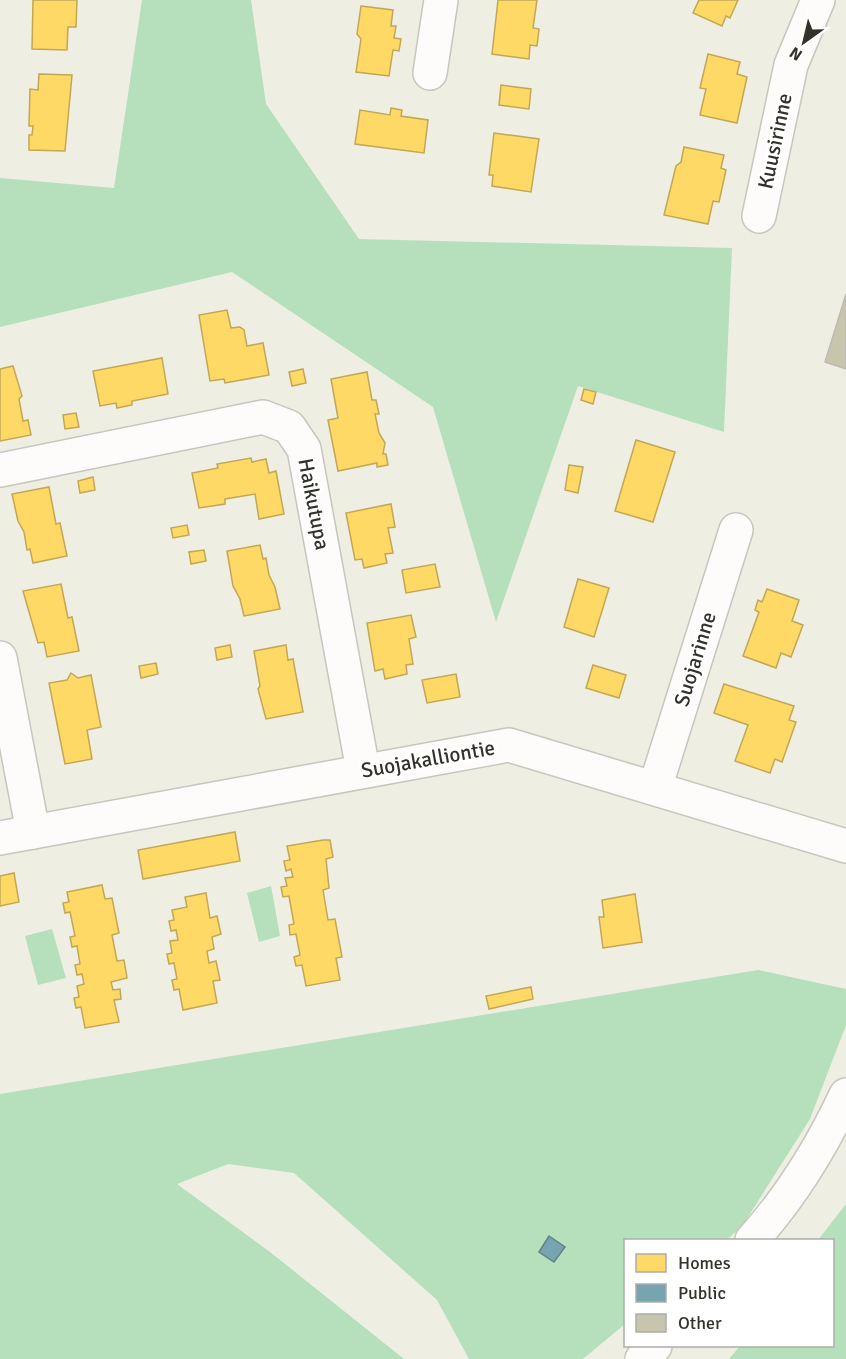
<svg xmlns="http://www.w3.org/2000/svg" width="846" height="1359" font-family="Signika,sans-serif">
<rect width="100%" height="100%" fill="#efeee3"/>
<g fill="#b5e0bb">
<polygon points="142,0 251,0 266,104 359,239 732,248 724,432 578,386 496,622 433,407 232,272 0,327 0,178 114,188"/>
<polygon points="271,886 280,936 259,942 247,893"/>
<polygon points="52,929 66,978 38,985 25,936"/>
<polygon points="758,970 846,989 846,1025 810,1119 741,1228 726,1240 626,1240 625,1324 583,1359 469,1359 437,1300 294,1173 228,1164 177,1184 270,1252 404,1359 0,1359 0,1094"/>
<polygon points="846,1204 846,1359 729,1359 740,1346 832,1346 832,1240 818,1240"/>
</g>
<g fill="#ffd966" stroke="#c2a754" stroke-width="1.5">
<polygon points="33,0 77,0 76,27 68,27 67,50 32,49"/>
<polygon points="498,0 537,0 533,28 539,29 537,46 530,45 529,59 492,54"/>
<polygon points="699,0 738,0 730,18 726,16 722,26 693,13"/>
<polygon points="361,6 393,10 391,26 396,26 394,38 401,39 399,51 393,50 389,76 356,72 361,39 357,34"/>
<polygon points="708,54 740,62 737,74 747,77 737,123 700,115 706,89 700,88"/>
<polygon points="39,74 72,75 65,151 29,150 29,135 32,135 33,126 29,126 30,89 38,90"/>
<polygon points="501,85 531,89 529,109 499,105"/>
<polygon points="391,108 402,110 401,116 428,120 424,153 355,144 360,110 390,115"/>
<polygon points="494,133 539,139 531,192 492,186 493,175 489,175"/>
<polygon points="684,147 724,155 721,168 726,170 719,202 713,201 708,224 664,215 676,166 681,162"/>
<polygon points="227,310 231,328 240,327 244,330 247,346 263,343 269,375 225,383 224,379 210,381 199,315"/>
<polygon points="162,358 168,394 132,401 132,405 117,408 116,403 100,406 93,371"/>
<polygon points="13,366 22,396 19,399 23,421 28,420 31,435 0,441 0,369"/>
<polygon points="303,369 306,383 292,386 289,372"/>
<polygon points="367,372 372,400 376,400 379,414 375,414 379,433 385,443 383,454 386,454 388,465 377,467 377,463 338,471 328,420 338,418 331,379"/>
<polygon points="584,389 596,392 593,404 581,400"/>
<polygon points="76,413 79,427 65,429 63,415"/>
<polygon points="636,440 675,452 653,522 615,511"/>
<polygon points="251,458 252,462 266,459 269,473 276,471 284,514 259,519 255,494 225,499 225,504 199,508 192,473 218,468 217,464"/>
<polygon points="569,465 583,467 578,493 565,490"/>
<polygon points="93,477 95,490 80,493 78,481"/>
<polygon points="49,487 56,524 60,523 67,556 33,563 30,549 27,550 24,532 18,521 12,494"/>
<polygon points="391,504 395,527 388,528 393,553 385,554 387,563 364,568 362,559 355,560 346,513"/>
<polygon points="187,525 189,535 173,538 171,528"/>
<polygon points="260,545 263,559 266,558 269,575 275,587 280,609 244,616 240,599 233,586 227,551"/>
<polygon points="204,550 206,561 191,564 189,552"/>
<polygon points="435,564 440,587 406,593 402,570"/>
<polygon points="578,579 609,588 594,637 564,627"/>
<polygon points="61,584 68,618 72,617 79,651 47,657 44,642 38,643 23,591"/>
<polygon points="767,589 799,600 792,621 803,625 791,657 781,653 776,668 743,656 759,612 755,610 758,600 762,602"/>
<polygon points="411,615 416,637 409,639 413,664 406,665 407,674 385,679 383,669 375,671 367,623"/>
<polygon points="230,645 232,657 217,660 215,648"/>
<polygon points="286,645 288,660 293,659 303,712 266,719 258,689 260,686 254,651"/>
<polygon points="156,663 158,674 141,678 139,666"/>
<polygon points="593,665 626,675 619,698 586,688"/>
<polygon points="71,673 78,678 91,675 101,727 87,730 92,759 65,764 49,683 67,680"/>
<polygon points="456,674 460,697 427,703 422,680"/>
<polygon points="724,684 794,706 789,720 796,722 782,762 775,759 770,773 735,761 748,725 714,713"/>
<polygon points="235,832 240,861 143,879 138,850"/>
<polygon points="323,840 330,840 333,857 326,859 329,888 323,890 328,920 335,919 342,957 336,958 340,980 306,986 302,965 296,966 294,957 300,955 296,934 290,935 289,925 294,924 289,896 283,897 281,887 287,886 285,878 293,877 291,869 286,871 284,861 290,860 287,846"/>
<polygon points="14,873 19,902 0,906 0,876"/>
<polygon points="102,885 105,899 112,898 119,933 112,935 117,961 124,960 127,978 111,982 113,990 120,989 121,999 114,1000 119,1022 85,1028 81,1007 76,1008 74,998 79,997 77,986 84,984 82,974 77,975 75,965 80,964 77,946 72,947 70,937 75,936 70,912 65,913 63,903 69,902 67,892"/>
<polygon points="206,893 210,918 217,916 221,934 212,937 214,949 207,951 209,963 216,961 220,980 213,981 217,1003 183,1010 179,989 174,990 172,980 177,979 174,963 169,964 167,954 172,953 170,941 178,940 176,930 171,931 169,921 174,920 172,910 187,907 185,897"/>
<polygon points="635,894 642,942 603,948 599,917 604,917 602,900"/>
<polygon points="531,987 533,999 489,1009 486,996"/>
</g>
<polygon fill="#76a5af" stroke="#628287" stroke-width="1.5" points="549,1236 565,1247 554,1262 539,1252"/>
<polygon fill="#c8c5ad" stroke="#bcbab3" stroke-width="1.5" points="846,294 846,369 825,362"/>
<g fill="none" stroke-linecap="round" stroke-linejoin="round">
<defs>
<g id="minor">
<polyline points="430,73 441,0"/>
<polyline points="759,216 791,65 818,0"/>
<polyline points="0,470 263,417 289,427 304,449 363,770"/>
<polyline points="0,658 33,832"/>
<polyline points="655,788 736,530"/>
<polyline points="0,838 509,745 846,846"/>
<path d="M752,1240C791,1197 821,1148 846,1095"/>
<polyline points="642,1359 655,1346"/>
</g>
</defs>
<use href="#minor" stroke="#c7c6be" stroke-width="36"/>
<use href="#minor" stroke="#fdfcfb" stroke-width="33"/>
</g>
<g text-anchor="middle" stroke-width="6" stroke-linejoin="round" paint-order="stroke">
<g font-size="21" fill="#32312a" stroke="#fff">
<text transform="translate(775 141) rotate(-78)" y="7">Kuusirinne</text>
<text transform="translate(314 504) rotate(79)" y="7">Haikutupa</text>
<text transform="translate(695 659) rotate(-73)" y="7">Suojarinne</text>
<text transform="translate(428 759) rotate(-10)" y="7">Suojakalliontie</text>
</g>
</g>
<rect x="624" y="1239" width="210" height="108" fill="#ffffff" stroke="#adadaa" stroke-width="1.5"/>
<rect x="636" y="1254" width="30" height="18" fill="#ffd966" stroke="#adadaa" stroke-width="1.5"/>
<text x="678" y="1269" font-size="18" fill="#32312a">Homes</text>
<rect x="636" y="1284" width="30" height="18" fill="#76a5af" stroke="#adadaa" stroke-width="1.5"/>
<text x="678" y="1299" font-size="18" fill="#32312a">Public</text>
<rect x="636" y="1314" width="30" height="18" fill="#c8c5ad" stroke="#adadaa" stroke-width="1.5"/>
<text x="678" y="1329" font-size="18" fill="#32312a">Other</text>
<g transform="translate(804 42) rotate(214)" stroke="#ffffff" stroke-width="4.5" paint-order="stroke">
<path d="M0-4.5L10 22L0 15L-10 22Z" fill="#32312a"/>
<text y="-9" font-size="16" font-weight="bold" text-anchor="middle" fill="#32312a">N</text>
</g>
</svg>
